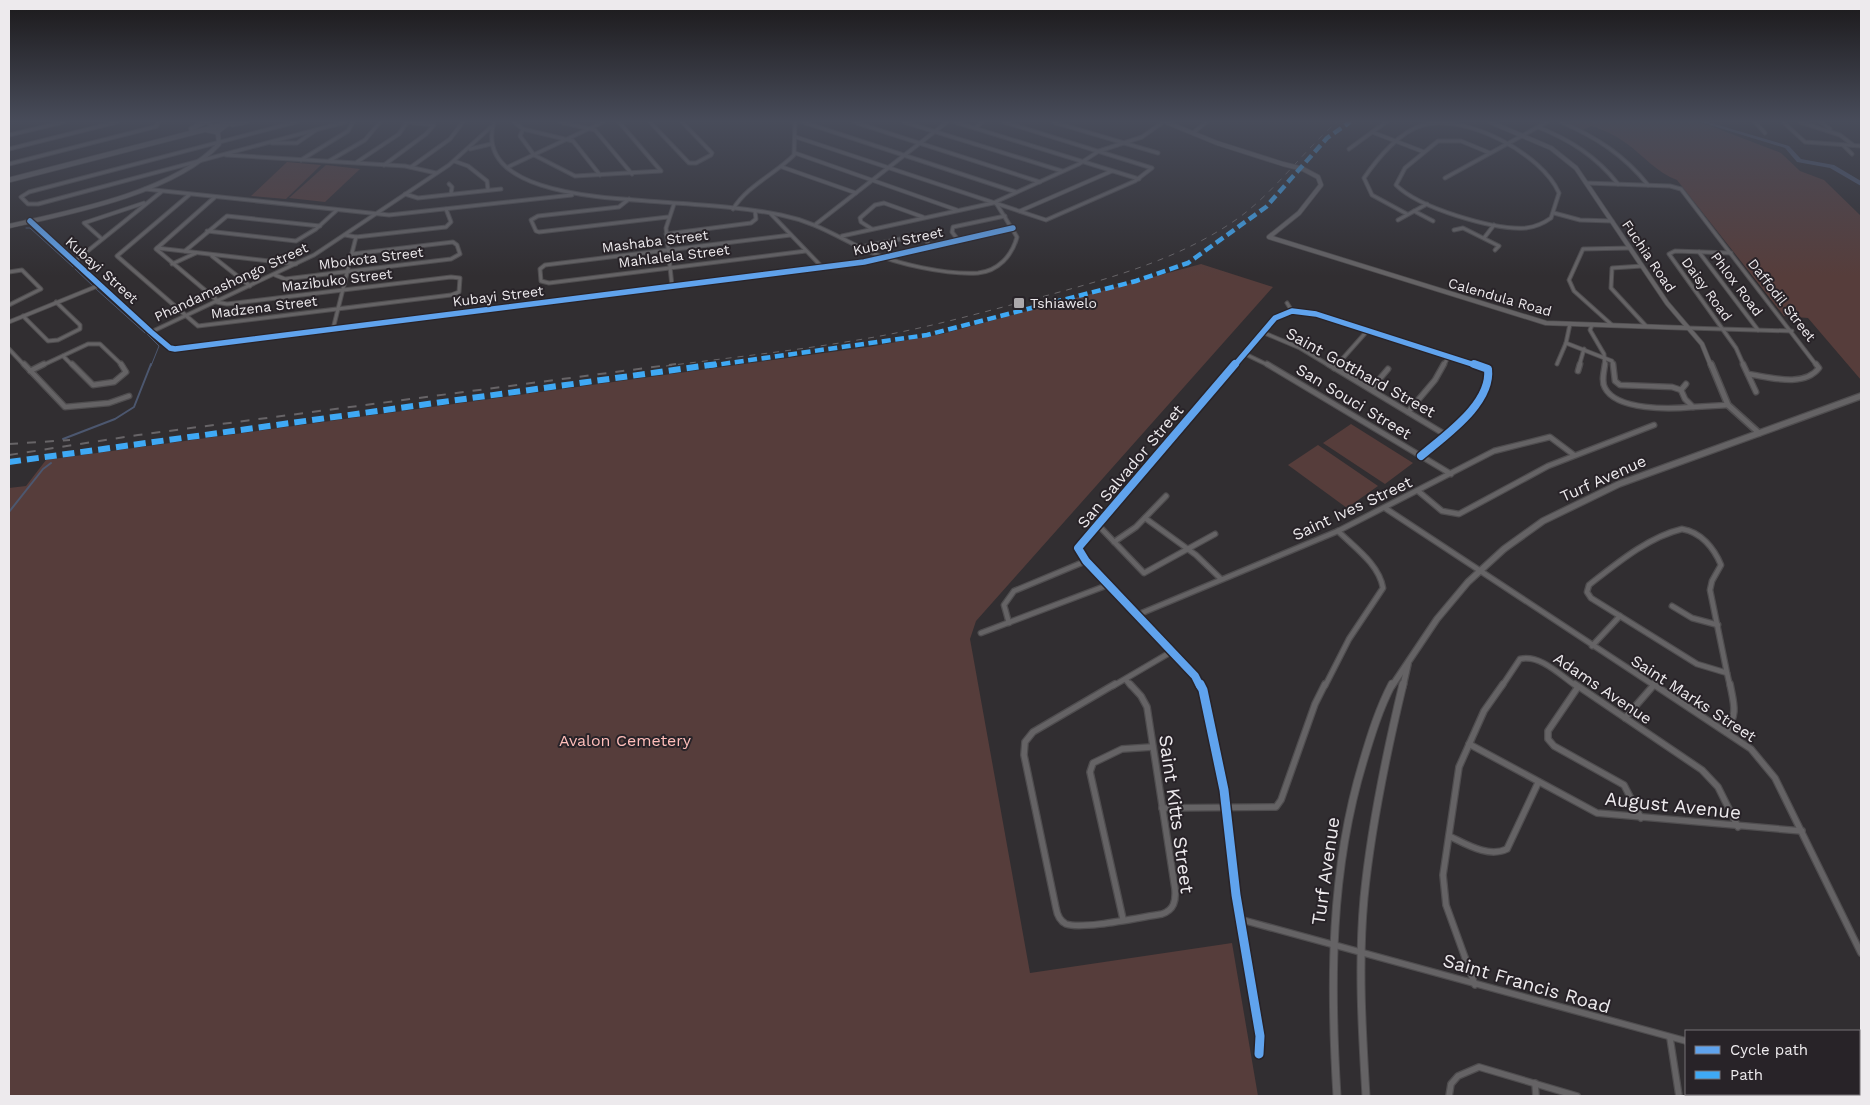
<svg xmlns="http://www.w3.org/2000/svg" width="1870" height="1105" font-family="'Work Sans',sans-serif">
<rect width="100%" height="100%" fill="#312e31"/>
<g fill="#563d3b">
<path d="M1564,122H1695L1708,125L1781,153L1800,171L1824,180L1861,216V380L1808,318L1784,316L1677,180C1656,172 1644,156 1626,143C1615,135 1604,130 1591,126L1583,130Z"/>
<polygon points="287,162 321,165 286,199 251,196"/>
<polygon points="326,165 360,169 325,202 289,198"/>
<polygon points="1201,264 1273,287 976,621 970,639 1030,973 1232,943 1258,1096 9,1096 9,488 26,486 46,460 868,347 942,334"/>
<polygon points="1351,424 1413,463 1385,484 1323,443"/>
<polygon points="1318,445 1378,486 1347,508 1288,465"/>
</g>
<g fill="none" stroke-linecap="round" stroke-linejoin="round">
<g stroke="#4c576f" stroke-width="1">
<polyline points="1592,124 1598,122"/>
<polyline points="26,228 30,228 73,267"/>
<polyline points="75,269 93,286"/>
<polyline points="96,289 145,333"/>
<polyline points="147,334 159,346 151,366"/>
</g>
<g stroke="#4c576f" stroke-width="2">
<polyline points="63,439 115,419 134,407 151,364"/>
<polyline points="9,512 43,469 51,463"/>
</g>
<polygon fill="#4c576f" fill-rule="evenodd" points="1700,122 1708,122 1789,146 1801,159 1834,165 1861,181 1861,186 1830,168 1797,162 1785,148"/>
<defs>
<g id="minor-far2">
<polyline points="296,122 29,192 21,197 28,204 38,204 345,122"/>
<path d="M494,122C472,197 617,198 661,202C701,205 742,207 781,215C816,222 837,237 868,251C896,264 947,275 978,273C998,271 1012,256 1017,237L996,203"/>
<polyline points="514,122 523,129 573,141 600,175"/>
<polyline points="560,122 595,130 632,174"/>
<polyline points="650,122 689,163 696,163 711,155 712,153 682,122"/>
<polyline points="803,122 1016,192"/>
<polyline points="854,122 1040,182"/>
<polyline points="904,122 1062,171"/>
<polyline points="955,122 1139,179"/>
<polyline points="1053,122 1158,153"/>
<path d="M1561,122C1596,137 1624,155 1648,185"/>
<polyline points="1755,122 1765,133"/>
<polyline points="1783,122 1805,142 1861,146"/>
<polyline points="1800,122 1840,135 1853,145"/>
<polyline points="1821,122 1830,129"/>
<polyline points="232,125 247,122"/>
<path d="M1538,127C1570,140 1596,156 1618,184"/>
<polyline points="975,128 982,122"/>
<polyline points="523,129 520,136 534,155 575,176 661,171 619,122"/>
<polyline points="1372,132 1424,152"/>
<polyline points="1193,133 1206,122"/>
<polyline points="9,135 64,122"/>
<polyline points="796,137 1046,220 1135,181 1152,168 1004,122"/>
<polyline points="272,143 297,143 316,130"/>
<polyline points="1843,145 1852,154"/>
<polyline points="9,149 117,122"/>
<polyline points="470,149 491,144"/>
<polyline points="1349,149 1386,122"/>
<polyline points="795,153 957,210"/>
<polyline points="226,155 405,166 436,173"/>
<polyline points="301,160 348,131 353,122"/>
<polyline points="329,161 365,140 380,122"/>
<polyline points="454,161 468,166 487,181 488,190"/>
<polyline points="357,162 399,134 407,122"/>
<polyline points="9,164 150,128 157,126 158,122"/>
<polyline points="384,165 426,134 434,125 407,122"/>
<polyline points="411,167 450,139 463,122"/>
<polyline points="508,167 603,122"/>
<polyline points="782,167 856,193"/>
<polyline points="1445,178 1547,122"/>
<polyline points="1586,183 1670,186 1681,189 1817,366"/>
<polyline points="449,184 452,187 451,194"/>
<polyline points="145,189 389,215 572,195"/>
<polyline points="405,194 418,198 501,189"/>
<polyline points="189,195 117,256 198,326 451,295 459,292 460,278 451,277 227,304 216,302"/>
<polyline points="215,197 156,249 218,301"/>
<polyline points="629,199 619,207 538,216 531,220 536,231 539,232 668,217"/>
<path d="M733,209C748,185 774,175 794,155L795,122"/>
<polyline points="1020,211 1112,171"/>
<polyline points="1414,211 1433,221"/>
<polyline points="1554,213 1580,220 1612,221"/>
<polyline points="771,214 822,267"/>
<path d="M1407,214L1372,195L1364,178C1377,159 1400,131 1423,125C1466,113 1542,154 1559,193L1551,218C1544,223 1535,227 1526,228C1493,230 1419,208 1396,185L1405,168L1438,141H1461L1490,153"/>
<polyline points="1398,220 1427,204"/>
<polyline points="30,221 151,332 170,348 175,349 864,262 1013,228"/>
<polyline points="816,224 947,122"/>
<polyline points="872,229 861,222 860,218 875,205 884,203 923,217"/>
<polyline points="1454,230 1463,228 1499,246 1495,250"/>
<polyline points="207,231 296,241 316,229 337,210"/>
<polyline points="666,234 751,223 756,219 755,211"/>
<polyline points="345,235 356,237 446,227 451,222 446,209"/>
<polyline points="791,235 545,265 540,269 541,281 549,283 806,251"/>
<polyline points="842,236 993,203 1079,164 1099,151 1142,137 1163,122"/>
<polyline points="1484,238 1494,225"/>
<polyline points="102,239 84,223 144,203"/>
<polyline points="959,241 952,232 953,227 1005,216"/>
<polyline points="861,247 920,235 925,238 930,247"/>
<polyline points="157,248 296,264"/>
<polyline points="185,251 227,216 320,226"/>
<polyline points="1699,252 1758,330"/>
<polyline points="1731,253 1675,251 1669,254 1736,348 1744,366"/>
<polyline points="212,256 250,286"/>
<polyline points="74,262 161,192"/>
<polyline points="172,264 196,253"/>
<polyline points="1642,266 1612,268 1611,288 1646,326"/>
<polyline points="9,272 22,270 41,289 9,305"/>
<polyline points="275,275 285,279 451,259 460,254 457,245 453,242 352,254"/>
<polyline points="672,286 666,228 674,204"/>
<polyline points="1287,303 1292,311"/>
<polyline points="23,316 48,341 58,340 80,329 80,325 56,302"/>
<polyline points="9,322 100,285"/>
<polyline points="1592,325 1590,330 1604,354 1605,366"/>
<polyline points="1612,325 1574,291 1569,280 1583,249 1630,248"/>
<polyline points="1688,328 1792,331"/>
<polyline points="333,329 356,237"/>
<polyline points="151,332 314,255 449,165 491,127"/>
<polyline points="1262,332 1300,348 1330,366"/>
<polyline points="1566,343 1612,361 1613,366"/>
<polyline points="9,349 25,366"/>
<polyline points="1243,353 1270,366"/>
<polyline points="63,356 73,366"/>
<polyline points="1557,364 1566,343 1570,324"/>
<polyline points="41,366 88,344 100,344 123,366"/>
<polyline points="1234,366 1275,318 1292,311 1316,314 1478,366"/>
<polyline points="1336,366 1368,330"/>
<polyline points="1443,366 1449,356"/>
<polyline points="1579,366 1584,349"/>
</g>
<g id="minor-far1">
<polyline points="24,364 65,407 109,403 129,396"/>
<polyline points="72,364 93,385 114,382 126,372 121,364"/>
<polyline points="1267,364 1451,474"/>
<polyline points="1328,364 1446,435"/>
<path d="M1605,364C1604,372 1601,381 1605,388C1617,411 1671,409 1693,407"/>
<polyline points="1613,364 1615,381 1620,385 1672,387 1681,390 1685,399 1693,407 1728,405"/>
<polyline points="1743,364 1756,392"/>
<polyline points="1334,368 1337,364"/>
<polyline points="30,371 44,364"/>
<polyline points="1578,371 1580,364"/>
<path d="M1748,374C1769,377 1804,388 1819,368L1816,364"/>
<polyline points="1371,389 1388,369"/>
<polyline points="1681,390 1686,384"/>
<polyline points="1408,412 1435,380 1444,364"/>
<path d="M1421,456C1444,436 1492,404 1488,369L1474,364"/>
<polyline points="1418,491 1442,511 1459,514 1548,466 1654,425"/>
<polyline points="1385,508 1655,686"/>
<polyline points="1145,518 1196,555 1221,579"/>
<polyline points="1098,525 1144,573 1215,534"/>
<path d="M1682,529C1701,532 1714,548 1721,565L1712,581L1710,590L1727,673L1697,664L1591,598L1587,592L1589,585C1616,564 1648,537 1682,529Z"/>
<polyline points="1114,542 1136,527 1166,496"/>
<polyline points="1672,606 1692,618 1718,625"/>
<polyline points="1137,615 1338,531 1494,451 1550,437 1574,455"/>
<polyline points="1009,623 1004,605 1014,591 1086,561"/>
<polyline points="981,633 1108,585"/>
<polyline points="1592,646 1620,616"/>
<polyline points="1727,673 1730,686"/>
<polyline points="1126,680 1131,686"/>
<polyline points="1113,686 1171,652"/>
<polyline points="1200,686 1195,676 1086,561 1078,548 1235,364"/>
<path d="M1325,686L1349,639L1383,588C1379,564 1354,547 1338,531"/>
<path d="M1502,686L1520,659C1540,654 1560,675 1576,686"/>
</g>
<g id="minor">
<path d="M1115,684L1033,732L1025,742L1024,755L1056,908C1057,914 1060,921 1066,924C1083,930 1141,917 1162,914C1174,910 1176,901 1175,889L1147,707L1141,696L1130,684"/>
<polyline points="1200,684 1203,690 1224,790 1236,895 1260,1036 1259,1054"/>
<polyline points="1575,684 1702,770 1718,787 1738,827"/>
<polyline points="1653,684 1751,749 1775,778 1861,953"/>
<polyline points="1578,687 1548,731 1548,739 1554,746 1624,785 1641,818"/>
<polyline points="1625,718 1653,686"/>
<path d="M1726,732C1738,713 1734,705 1730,684"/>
<polyline points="1469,744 1597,813 1802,831"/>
<polyline points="1162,808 1276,807 1281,800 1315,704 1325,684"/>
<path d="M1449,836C1466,844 1488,858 1507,849L1538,783"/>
<polyline points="1123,919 1090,772 1093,763 1122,749 1152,747"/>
<polyline points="1239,919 1686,1041"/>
<polyline points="1475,985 1446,905 1443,875 1459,767 1484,711 1503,684"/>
<polyline points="1670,1038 1679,1096"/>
<polyline points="1859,1058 1861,1058"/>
<polyline points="1535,1083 1536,1096"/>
<polyline points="1853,1094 1854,1096"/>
<polyline points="1449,1096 1451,1084 1458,1076 1479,1067 1577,1096"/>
</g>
<g id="tertiary-far1">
<polyline points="1166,122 1217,143 1283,164"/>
<polyline points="1490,122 1551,148 1576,168 1667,303 1702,344 1711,366"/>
<polyline points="1303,169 1318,177 1321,185 1299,213 1269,237 1546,323 1688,328"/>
<path d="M9,226C73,212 174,192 219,144L218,134L208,122"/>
</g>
<polyline id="tertiary" points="1711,364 1728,405 1759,433"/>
<g id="secondary-far2">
<polyline points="191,129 205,122"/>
<polyline points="207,130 217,132 226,125"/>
<polyline points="9,180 234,122"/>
</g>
<g id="secondary-far1">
<polyline points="1392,686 1437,619 1468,582 1504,549 1543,521 1619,484 1861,396"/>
<polyline points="1403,686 1408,664"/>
</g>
<g id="secondary">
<path d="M1337,1096C1330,983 1330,871 1363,762C1371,735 1379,709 1392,684"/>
<path d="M1366,1096C1362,1030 1358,964 1364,898C1371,826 1386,755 1403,684"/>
</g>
</defs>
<use href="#minor-far2" stroke="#4f4d4f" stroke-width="5"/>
<use href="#minor-far1" stroke="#4f4d4f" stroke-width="7"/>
<use href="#minor" stroke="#4f4d4f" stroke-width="8"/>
<use href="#tertiary-far1" stroke="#4f4d4f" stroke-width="5.5"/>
<use href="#tertiary" stroke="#4f4d4f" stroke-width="8"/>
<use href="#secondary-far2" stroke="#4f4d4f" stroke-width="6"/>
<use href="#secondary-far1" stroke="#4f4d4f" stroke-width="8"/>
<use href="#secondary" stroke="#4f4d4f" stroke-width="9"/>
<use href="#minor-far2" stroke="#656365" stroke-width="3"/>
<use href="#minor-far1" stroke="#656365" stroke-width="4.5"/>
<use href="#minor" stroke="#656365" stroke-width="5.5"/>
<use href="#tertiary-far1" stroke="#656365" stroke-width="4"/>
<use href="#tertiary" stroke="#656365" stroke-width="5"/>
<use href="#secondary-far2" stroke="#656365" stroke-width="4.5"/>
<use href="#secondary-far1" stroke="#656365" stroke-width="5.5"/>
<use href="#secondary" stroke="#656365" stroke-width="7"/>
<path stroke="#676467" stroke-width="1" stroke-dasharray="6 6" stroke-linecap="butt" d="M666,366C734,357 802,350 869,338C928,328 987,311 1045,296C1111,278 1180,259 1237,219C1275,192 1302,152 1337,122"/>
<g stroke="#676467" stroke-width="2" stroke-dasharray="9 9" stroke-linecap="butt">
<polyline points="9,444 70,440"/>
<polyline points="9,455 138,435 676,364"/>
</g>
<defs>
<polyline id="tertiary-bridge" points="1283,164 1303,169"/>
</defs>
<use href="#tertiary-bridge" stroke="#4f4d4f" stroke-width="5.5" stroke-linecap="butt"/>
<use href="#tertiary-bridge" stroke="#656365" stroke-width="4"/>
<polyline stroke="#3fa9f5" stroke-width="4.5" stroke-dasharray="9 4.5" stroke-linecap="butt" points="708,366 927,335 1136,281 1188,263 1266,207 1327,138 1350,122"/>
<polyline stroke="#3fa9f5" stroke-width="6" stroke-dasharray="12 6" stroke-linecap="butt" points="9,462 717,364"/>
<defs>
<g id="cycleway-far2">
<polyline points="30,221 151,332 170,348 175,349 864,262 1013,228"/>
<polyline points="1234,366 1275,318 1292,311 1316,314 1478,366"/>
</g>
<g id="cycleway-far1">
<path d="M1421,456C1444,436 1492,404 1488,369L1474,364"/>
<polyline points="1200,686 1195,676 1086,561 1078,548 1235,364"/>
</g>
<polyline id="cycleway" points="1200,684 1203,690 1224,790 1236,895 1260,1036 1259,1054"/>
</defs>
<use href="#cycleway-far2" stroke="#282328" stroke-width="8"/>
<use href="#cycleway-far1" stroke="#282328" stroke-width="11"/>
<use href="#cycleway" stroke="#282328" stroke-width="12"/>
<use href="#cycleway-far2" stroke="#60a3ed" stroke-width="5.5"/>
<use href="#cycleway-far1" stroke="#60a3ed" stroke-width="8"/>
<use href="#cycleway" stroke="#60a3ed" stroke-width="9"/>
</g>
<linearGradient id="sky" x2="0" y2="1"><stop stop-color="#1b191b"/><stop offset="0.44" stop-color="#484c5a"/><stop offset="1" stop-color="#484c5a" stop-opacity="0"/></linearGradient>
<rect width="1870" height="276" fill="url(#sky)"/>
<rect fill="#aba8ab" stroke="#282328" stroke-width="2" x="1013" y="297" width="12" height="12" rx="2.5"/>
<g text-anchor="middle" stroke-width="4" stroke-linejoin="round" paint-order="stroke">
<g font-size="14" fill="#edeaed" stroke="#282328">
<text transform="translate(655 241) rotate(-7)" y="5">Mashaba Street</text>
<text transform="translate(898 241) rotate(-12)" y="5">Kubayi Street</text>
<text transform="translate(674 256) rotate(-7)" y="5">Mahlalela Street</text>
<text transform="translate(1649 256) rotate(56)" y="5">Fuchia Road</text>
<text transform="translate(371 258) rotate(-7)" y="5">Mbokota Street</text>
<text transform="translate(102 270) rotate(42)" y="5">Kubayi Street</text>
<text transform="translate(337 280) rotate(-7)" y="5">Mazibuko Street</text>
<text transform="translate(231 282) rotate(-25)" y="5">Phandamashongo Street</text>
<text transform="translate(1737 284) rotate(53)" y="5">Phlox Road</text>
<text transform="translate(1707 289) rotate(54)" y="5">Daisy Road</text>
<text transform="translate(498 296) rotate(-7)" y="5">Kubayi Street</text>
<text transform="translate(1500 297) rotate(16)" y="5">Calendula Road</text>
<text transform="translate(1782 300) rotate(52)" y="5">Daffodil Street</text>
<text transform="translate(264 307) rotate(-7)" y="5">Madzena Street</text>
</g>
<g font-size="14" fill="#edeaed" stroke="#282328" text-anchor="start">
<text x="1030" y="308">Tshiawelo</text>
</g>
<g font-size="16" fill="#edeaed" stroke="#282328">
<text transform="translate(1361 372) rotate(29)" y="6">Saint Gotthard Street</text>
<text transform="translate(1354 401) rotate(31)" y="6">San Souci Street</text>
<text transform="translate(1130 466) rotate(-50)" y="6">San Salvador Street</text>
<text transform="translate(1603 478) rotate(-24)" y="6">Turf Avenue</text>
<text transform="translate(1352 508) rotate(-25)" y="6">Saint Ives Street</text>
<text transform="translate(1603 688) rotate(34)" y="6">Adams Avenue</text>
<text transform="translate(1694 698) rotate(33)" y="6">Saint Marks Street</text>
</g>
<g font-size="16" fill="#ffbeba" stroke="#282328">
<text x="625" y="746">Avalon Cemetery</text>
</g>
<g font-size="19" fill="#edeaed" stroke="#282328">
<text transform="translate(1673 805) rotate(6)" y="7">August Avenue</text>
<text transform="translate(1177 814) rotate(82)" y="7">Saint Kitts Street</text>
<text transform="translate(1325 871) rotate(-82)" y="7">Turf Avenue</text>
<text transform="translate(1527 983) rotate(16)" y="7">Saint Francis Road</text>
</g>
</g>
<rect width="1870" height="1105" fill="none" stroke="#edeaed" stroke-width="20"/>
<rect x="1685" y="1030" width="175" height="65" fill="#282328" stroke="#777377"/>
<rect x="1695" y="1046" width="25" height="8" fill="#60a3ed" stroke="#777377"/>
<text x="1730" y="1055" font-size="15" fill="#edeaed">Cycle path</text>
<rect x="1695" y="1071" width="25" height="8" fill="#3fa9f5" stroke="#777377"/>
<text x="1730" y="1080" font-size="15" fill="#edeaed">Path</text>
</svg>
